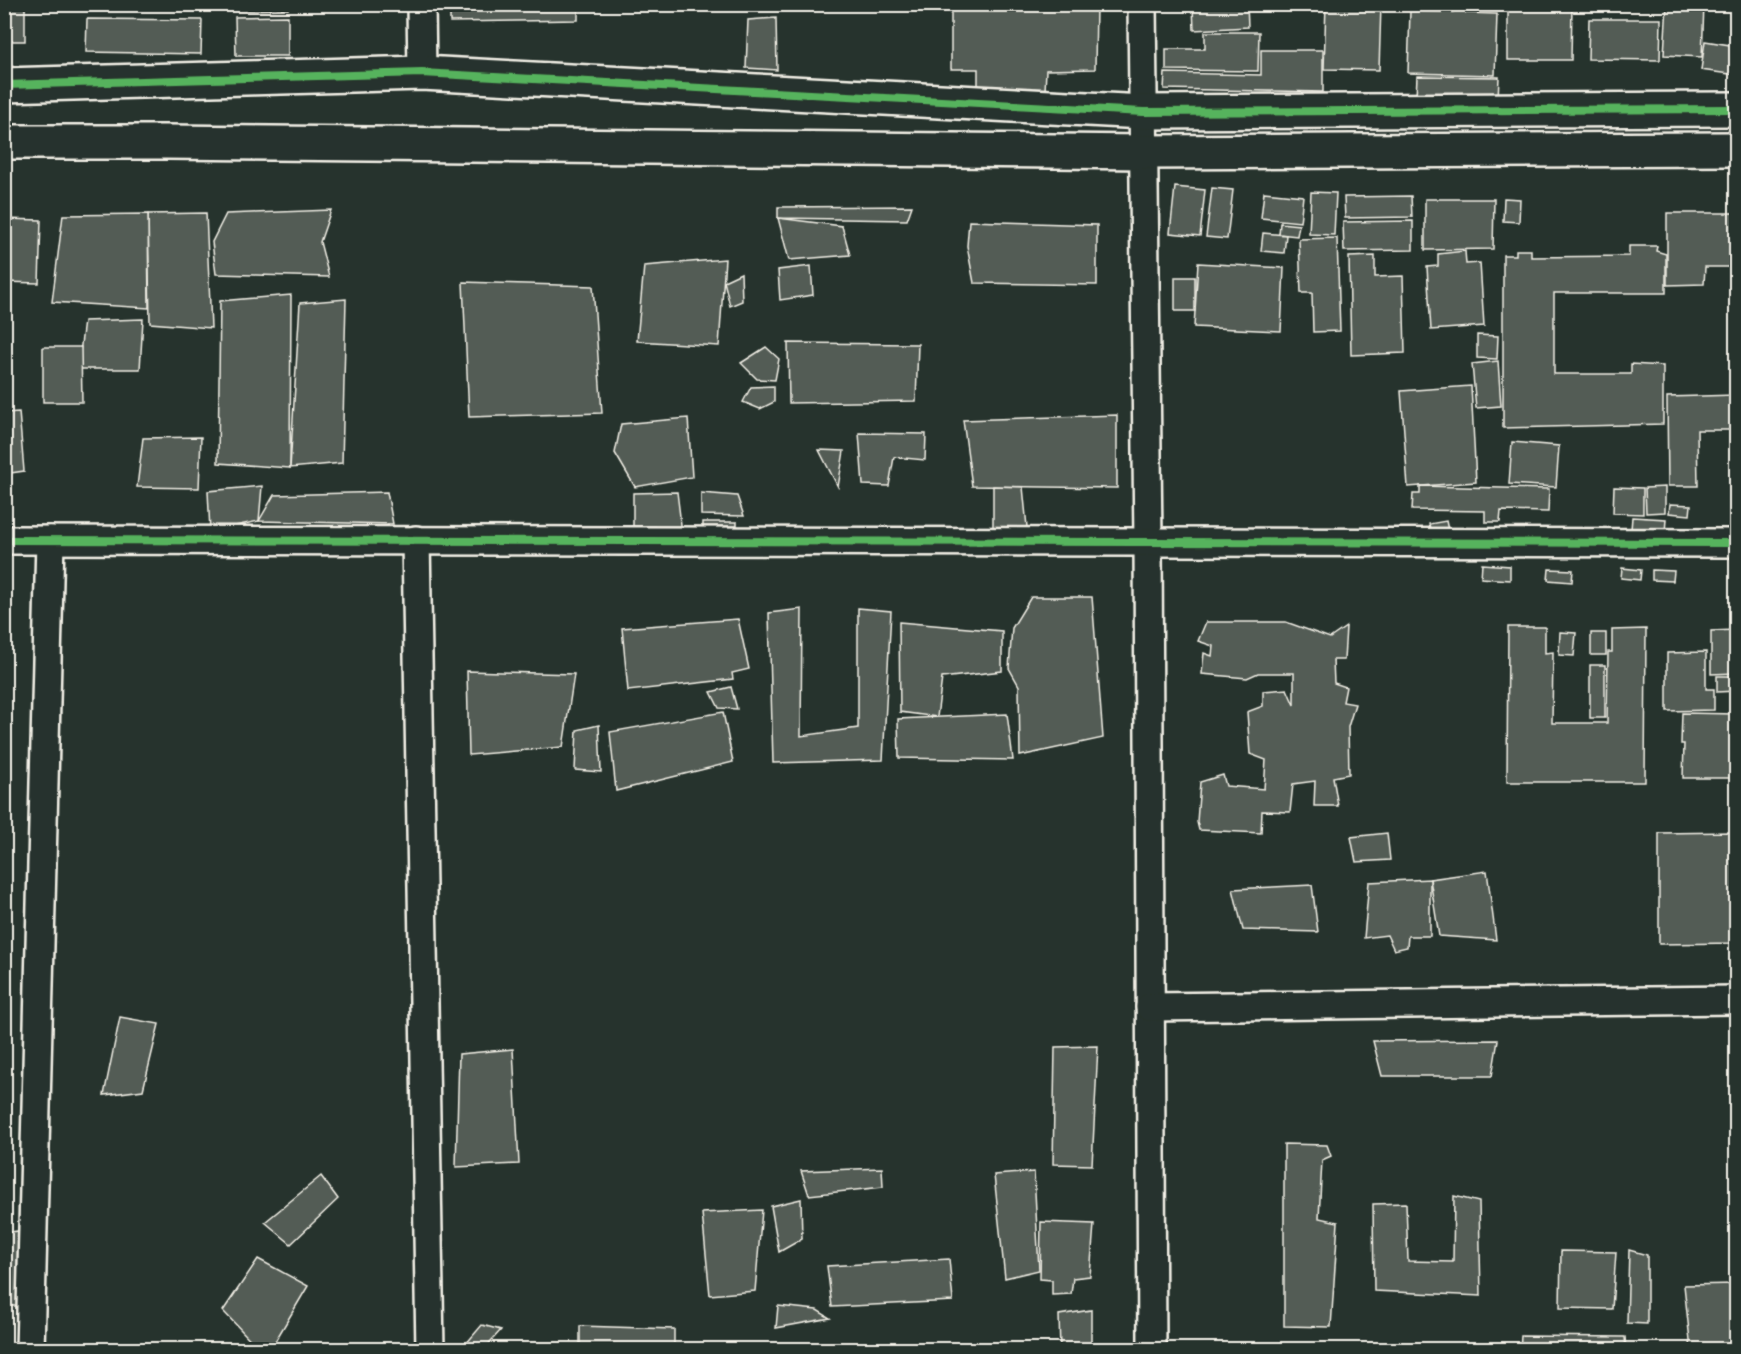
<svg xmlns="http://www.w3.org/2000/svg" width="1741" height="1354" font-family="Itim,sans-serif">
<rect width="100%" height="100%" fill="#26332d"/>
<filter id="ink" filterUnits="userSpaceOnUse"><feTurbulence type="fractalNoise" baseFrequency=".0167" numOctaves="2"/><feDisplacementMap in="SourceGraphic" scale="12" xChannelSelector="R" yChannelSelector="G"/><feConvolveMatrix kernelMatrix="1 2 1 2 8 2 1 2 1" color-interpolation-filters="sRGB"/></filter>
<g filter="url(#ink)">
<g fill="#525c55" stroke="#f4f1e8" stroke-width="1.5">
<rect x="4" y="4" width="21" height="37"/>
<polygon points="214,4 288,4 288,9 214,11"/>
<polygon points="297,4 340,4 340,7 297,8"/>
<polygon points="450,4 578,4 578,20 450,22"/>
<polygon points="951,4 1096,4 1095,69 1046,70 1045,91 978,91 978,69 951,69"/>
<polygon points="1247,4 1248,27 1194,30 1193,7"/>
<polygon points="1326,4 1381,4 1379,70 1324,69"/>
<polygon points="1453,4 1466,4 1466,13 1497,14 1495,75 1408,73 1410,11 1453,12"/>
<polygon points="1508,4 1572,4 1571,60 1508,60"/>
<polygon points="1667,4 1704,4 1702,57 1664,55"/>
<polygon points="1710,4 1736,4 1736,9 1711,11"/>
<polygon points="288,16 288,56 236,56 235,17"/>
<polygon points="776,18 777,70 746,68 748,20"/>
<polygon points="87,19 202,20 201,54 86,52"/>
<polygon points="1589,19 1661,19 1660,60 1588,59"/>
<polygon points="1205,32 1259,32 1258,71 1166,70 1166,49 1205,49"/>
<polygon points="1705,41 1736,46 1736,75 1701,70"/>
<polygon points="1261,50 1323,50 1323,92 1164,89 1165,73 1261,75"/>
<polygon points="1417,76 1499,77 1498,99 1416,98"/>
<polygon points="1175,187 1205,190 1200,236 1170,233"/>
<polygon points="1212,188 1233,190 1227,239 1206,237"/>
<polygon points="1264,192 1303,196 1300,222 1261,218"/>
<polygon points="1311,192 1336,193 1334,235 1309,234"/>
<polygon points="1411,196 1412,217 1345,218 1344,197"/>
<polygon points="1504,198 1520,199 1519,222 1503,221"/>
<polygon points="1425,199 1494,199 1493,249 1425,250"/>
<polygon points="912,206 907,220 778,218 778,207"/>
<polygon points="331,210 320,242 329,277 216,274 212,242 226,214"/>
<polygon points="206,213 211,328 150,323 148,214"/>
<polygon points="1667,213 1736,213 1736,267 1705,267 1704,284 1667,285"/>
<polygon points="148,214 149,308 52,302 63,215"/>
<polygon points="778,218 842,226 850,255 789,260"/>
<polygon points="4,219 41,220 39,283 4,282"/>
<polygon points="969,221 1097,225 1097,285 974,283 967,246"/>
<polygon points="1413,221 1413,250 1344,251 1343,222"/>
<polygon points="1280,223 1299,225 1297,236 1279,234"/>
<polygon points="1263,233 1286,235 1284,253 1261,251"/>
<polygon points="1337,238 1340,331 1313,332 1312,293 1301,293 1299,239"/>
<polygon points="1629,246 1657,246 1656,251 1666,254 1666,293 1554,293 1554,374 1631,374 1631,364 1663,366 1663,424 1503,428 1503,255 1516,255 1516,250 1531,250 1531,257 1629,256"/>
<polygon points="1465,251 1466,264 1480,263 1484,326 1431,330 1427,267 1438,266 1438,254"/>
<polygon points="1375,256 1375,277 1403,276 1405,353 1351,355 1349,257"/>
<polygon points="725,259 719,346 637,341 644,266"/>
<polygon points="1198,263 1284,268 1281,331 1194,327"/>
<polygon points="811,266 813,295 780,300 778,270"/>
<polygon points="741,273 742,301 730,306 724,281"/>
<rect x="1175" y="277" width="20" height="34"/>
<polygon points="463,282 593,286 602,413 469,417"/>
<polygon points="291,295 290,468 218,463 220,301"/>
<polygon points="346,299 342,463 290,468 300,303"/>
<polygon points="143,319 140,369 78,369 84,321"/>
<polygon points="1477,335 1498,336 1497,359 1477,358"/>
<polygon points="788,343 918,344 916,401 789,403"/>
<polygon points="43,347 81,347 82,402 43,402"/>
<polygon points="766,347 779,359 775,380 757,379 741,363"/>
<polygon points="1498,361 1501,406 1476,408 1472,364"/>
<polygon points="774,386 774,402 760,409 743,402 751,387"/>
<polygon points="1471,386 1476,482 1408,487 1401,391"/>
<polygon points="1736,395 1736,430 1697,430 1698,486 1668,486 1667,397"/>
<polygon points="19,412 24,471 4,474 4,413"/>
<polygon points="1117,415 1117,488 972,486 963,420"/>
<polygon points="688,418 692,477 635,487 615,453 621,424"/>
<polygon points="859,433 926,434 925,460 894,457 889,486 863,485"/>
<polygon points="201,437 199,488 137,487 143,438"/>
<polygon points="1512,442 1559,446 1556,487 1509,484"/>
<polygon points="819,450 844,451 838,487"/>
<polygon points="262,486 259,521 210,531 208,491"/>
<polygon points="993,486 1023,487 1027,527 993,528"/>
<polygon points="1420,486 1549,489 1548,512 1501,511 1500,522 1485,522 1485,511 1412,510 1413,494 1420,494"/>
<polygon points="1614,487 1643,488 1643,514 1613,513"/>
<polygon points="1665,487 1665,512 1646,513 1645,488"/>
<polygon points="387,492 393,524 259,521 274,495"/>
<polygon points="677,492 683,541 633,541 633,493"/>
<polygon points="701,493 737,496 744,516 701,515"/>
<polygon points="1670,504 1691,505 1690,515 1669,513"/>
<polygon points="1632,517 1666,519 1664,546 1630,543"/>
<polygon points="1446,521 1450,539 1433,543 1429,524"/>
<rect x="703" y="522" width="34" height="12"/>
<polygon points="1482,564 1510,566 1510,580 1481,578"/>
<polygon points="1622,568 1641,570 1640,580 1621,578"/>
<polygon points="1549,569 1573,570 1572,582 1548,580"/>
<polygon points="1652,570 1674,571 1673,581 1652,580"/>
<polygon points="1031,597 1092,597 1103,738 1020,756 1019,686 1009,668 1012,628"/>
<polygon points="858,608 891,611 883,760 773,763 769,613 802,609 801,736 858,728"/>
<polygon points="738,619 749,669 732,673 733,679 628,691 622,628"/>
<polygon points="899,622 1002,631 1002,671 942,678 937,717 900,712"/>
<polygon points="1206,622 1286,622 1330,638 1346,627 1344,660 1333,660 1334,683 1346,687 1343,702 1355,704 1348,727 1349,774 1333,777 1338,806 1314,806 1315,781 1293,784 1290,812 1262,811 1261,833 1199,830 1197,822 1200,782 1223,775 1226,786 1264,789 1266,760 1250,754 1247,712 1263,706 1263,691 1287,689 1294,705 1294,673 1258,673 1247,678 1202,674 1204,653 1212,656 1213,646 1198,641"/>
<polygon points="1508,627 1545,627 1545,653 1553,652 1552,723 1607,723 1608,652 1612,652 1612,630 1646,629 1645,782 1507,782"/>
<polygon points="1736,630 1736,673 1711,674 1711,631"/>
<polygon points="1560,632 1576,633 1574,656 1559,655"/>
<rect x="1591" y="633" width="15" height="22"/>
<polygon points="1706,652 1706,689 1714,689 1714,710 1667,711 1667,653"/>
<rect x="1590" y="665" width="15" height="53"/>
<polygon points="467,671 574,674 563,747 469,755"/>
<polygon points="1717,676 1736,676 1736,691 1717,692"/>
<polygon points="731,687 737,709 719,708 711,692"/>
<polygon points="723,712 733,762 616,791 610,732"/>
<polygon points="1682,713 1736,714 1736,778 1683,778 1684,744 1681,744"/>
<polygon points="1007,714 1013,760 899,758 898,719"/>
<polygon points="599,725 601,772 575,770 577,730"/>
<polygon points="1736,832 1736,943 1659,944 1659,833"/>
<polygon points="1387,833 1390,860 1356,862 1351,837"/>
<polygon points="1487,871 1496,940 1439,936 1430,879"/>
<polygon points="1430,879 1430,936 1408,936 1407,947 1394,950 1387,935 1364,938 1369,882"/>
<polygon points="1312,885 1318,932 1243,930 1233,889"/>
<polygon points="120,1017 159,1024 143,1090 104,1095"/>
<polygon points="1498,1040 1492,1076 1382,1076 1373,1041"/>
<polygon points="1098,1046 1092,1165 1053,1164 1055,1047"/>
<polygon points="513,1049 519,1164 456,1167 459,1054"/>
<polygon points="1284,1144 1327,1145 1331,1156 1322,1160 1319,1218 1338,1222 1331,1327 1284,1326"/>
<polygon points="882,1168 883,1187 809,1195 801,1171"/>
<polygon points="1034,1172 1039,1270 1005,1278 994,1175"/>
<polygon points="321,1176 338,1199 291,1244 265,1222"/>
<polygon points="1454,1196 1479,1202 1481,1296 1374,1291 1373,1204 1406,1203 1408,1261 1453,1262"/>
<polygon points="801,1199 802,1239 779,1252 771,1206"/>
<polygon points="762,1210 755,1291 710,1295 702,1213"/>
<polygon points="1041,1222 1094,1224 1090,1276 1073,1278 1071,1294 1052,1295 1052,1280 1040,1279"/>
<polygon points="40,1228 31,1306 4,1306 4,1233"/>
<polygon points="1629,1250 1647,1255 1647,1324 1627,1323"/>
<polygon points="1561,1251 1616,1252 1612,1309 1560,1308"/>
<polygon points="258,1259 308,1286 270,1350 260,1350 223,1311"/>
<polygon points="949,1259 953,1301 832,1307 827,1266"/>
<polygon points="1736,1284 1736,1350 1691,1350 1684,1285"/>
<polygon points="778,1306 817,1310 830,1318 776,1328"/>
<polygon points="1091,1310 1091,1350 1060,1350 1059,1315"/>
<polygon points="482,1325 501,1330 483,1350 474,1350 465,1345"/>
<polygon points="580,1326 674,1329 674,1350 580,1350"/>
<polygon points="1521,1336 1625,1337 1626,1350 1520,1350"/>
</g>
<g fill="none" stroke-linecap="round" stroke-linejoin="round">
<defs>
<g id="minor">
<polyline points="421,4 422,73"/>
<polyline points="1142,4 1148,542 1152,1350"/>
<polyline points="4,540 1736,543"/>
<polyline points="416,540 430,1350"/>
<polyline points="1150,1007 1736,1000"/>
<polyline points="30,1350 50,540"/>
</g>
<g id="tertiary">
<polyline points="4,85 422,73 1143,112 1736,109"/>
<polyline points="4,142 166,142 1144,152 1736,149"/>
</g>
</defs>
<use href="#minor" stroke="#f4f1e8" stroke-width="32"/>
<use href="#tertiary" stroke="#f4f1e8" stroke-width="38"/>
<use href="#minor" stroke="#26332d" stroke-width="27"/>
<use href="#tertiary" stroke="#26332d" stroke-width="33"/>
<defs>
<g id="cycleway">
<polyline points="4,85 422,73 1143,112 1736,109"/>
<polyline points="4,540 1736,543"/>
</g>
</defs>
<use href="#cycleway" stroke="#26332d" stroke-width="11"/>
<use href="#cycleway" stroke="#56b35d" stroke-width="8"/>
</g>
</g>
<rect width="1741" height="1354" fill="none" stroke="#26332d" stroke-width="24"/>
<rect x="12" y="12" width="1717" height="1330" fill="none" stroke="#f4f1e8" stroke-width="2" filter="url(#ink)"/>
</svg>
